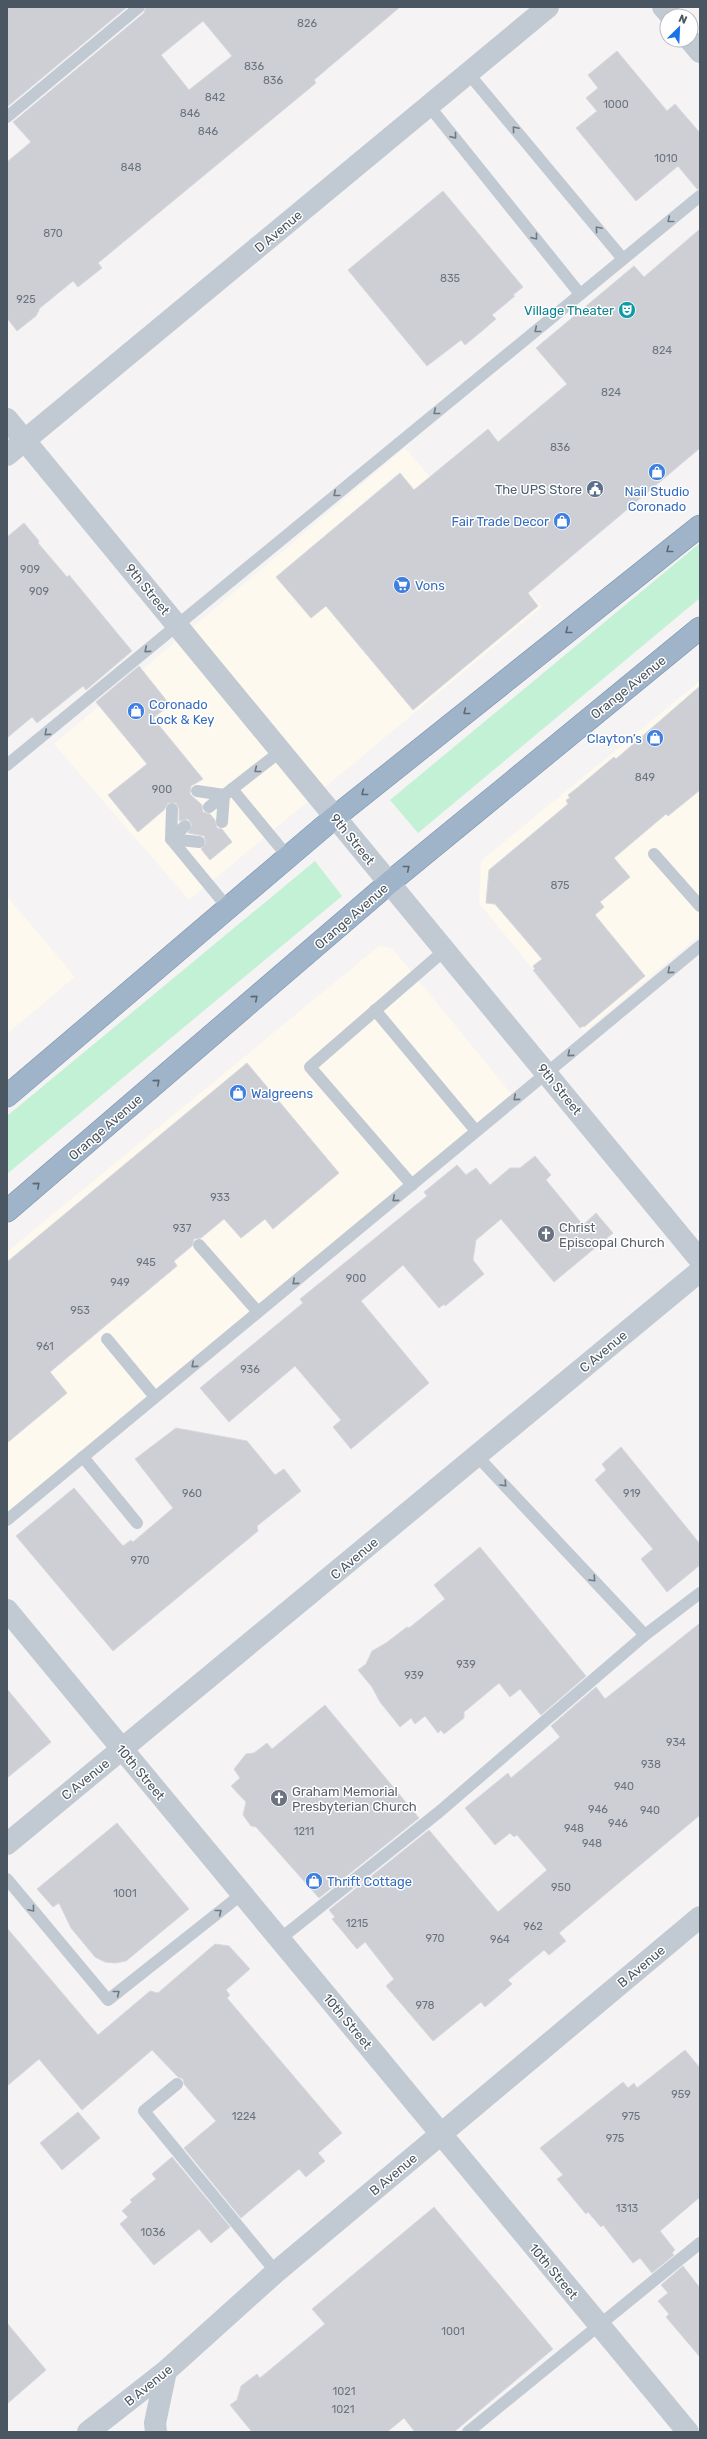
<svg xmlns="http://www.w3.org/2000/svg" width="707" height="2439" font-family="Rubik,sans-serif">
<rect width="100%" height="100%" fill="#f5f3f3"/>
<g fill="#fdf9ef">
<polygon points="405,448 542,607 189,900 54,744"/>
<polygon points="700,681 700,935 584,1032 479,903 481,861"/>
<polygon points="7,896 75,977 7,1034"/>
<polygon points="379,946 392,948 512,1095 7,1513 7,1252"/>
</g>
<g fill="#c3f1d5">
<polygon points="700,543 700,598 418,833 390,800"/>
<polygon points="315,861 342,896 7,1174 7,1116"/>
</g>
<g fill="#cdcfd5" stroke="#d7d9de" fill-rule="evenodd">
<polygon points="7,7 127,7 7,107"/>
<path d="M146,7H400L314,80L316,83L98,263L102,268L78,287L73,281L40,308L36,316L17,331L7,318V162L31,142L13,122L144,13ZM203,21L232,56L189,90L161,55Z"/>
<polygon points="617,51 667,111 675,104 700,133 700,189 697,189 678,166 636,201 576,128 597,111 586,98 598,88 588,75"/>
<polygon points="443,191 523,287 513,295 515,296 492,315 496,319 482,331 465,345 461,340 427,366 348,270"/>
<polygon points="700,229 700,448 528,593 538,606 413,710 326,606 311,618 276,577 400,473 414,490 488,429 498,442 567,384 536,348 634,266 644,277"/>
<polygon points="24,523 39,541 38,543 67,577 69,575 132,651 86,690 83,686 37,723 32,717 7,738 7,537"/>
<polygon points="139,666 170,705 153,718 203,779 191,786 190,794 202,805 203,812 210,814 215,820 217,828 222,829 232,842 210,860 201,849 206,843 204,836 188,833 192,825 188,819 179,821 179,809 176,803 168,803 164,810 138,832 108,795 147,764 96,702"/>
<polygon points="700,686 700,790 668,816 666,814 614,858 630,877 600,902 604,907 595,915 645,976 584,1027 583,1026 580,1028 533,970 535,969 533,966 542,959 495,904 486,903 489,870 568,804 566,800 570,798 568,795 577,788 614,757 616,759"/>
<polygon points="247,1063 339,1173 273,1229 265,1219 241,1238 224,1219 201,1238 194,1239 192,1246 174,1261 177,1266 50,1372 67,1393 7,1443 7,1262"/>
<polygon points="535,1156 551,1175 546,1180 583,1225 596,1213 613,1233 554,1282 501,1219 476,1240 473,1260 484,1274 445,1306 444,1304 439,1308 403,1265 361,1301 429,1383 351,1449 333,1427 341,1420 295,1366 229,1422 200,1388 303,1303 300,1299 427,1196 424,1192 457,1165 466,1175 476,1168 490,1185 510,1168 520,1168"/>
<polygon points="176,1428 247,1441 275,1475 284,1469 301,1491 257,1526 258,1531 113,1651 16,1536 74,1488 123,1546 131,1540 133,1542 173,1508 135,1459"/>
<polygon points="621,1447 700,1544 700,1565 667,1592 641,1559 653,1549 595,1480 606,1470 602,1464"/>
<polygon points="480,1547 586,1676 541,1715 520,1689 510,1697 499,1683 464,1712 464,1718 444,1734 441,1730 438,1733 425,1716 415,1724 411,1718 400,1727 380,1702 372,1687 358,1670 366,1664 372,1651 386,1643 407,1627 409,1628 445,1599 434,1585"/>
<polygon points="700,1623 700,1815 559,1933 566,1941 549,1955 544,1950 508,1980 512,1984 485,2007 481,2002 433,2041 386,1986 394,1979 365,1942 357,1949 332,1919 335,1917 329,1910 429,1830 498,1912 547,1870 517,1835 514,1837 510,1833 495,1845 465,1808 508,1773 511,1778 560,1737 551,1726 596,1687 605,1699"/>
<polygon points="7,1689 51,1742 7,1778"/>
<polygon points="325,1705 419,1818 319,1898 256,1827 251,1826 243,1815 246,1802 231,1786 240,1778 234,1769 246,1754 254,1753 267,1743 272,1749"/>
<polygon points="117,1823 189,1909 126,1961 115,1963 105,1962 95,1957 71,1928 59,1903 53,1907 37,1889"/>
<polygon points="7,1928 98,2035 150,1991 158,1993 215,1944 229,1946 250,1969 226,1990 230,1995 227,1998 342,2133 318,2153 325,2161 306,2177 299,2169 241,2218 184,2148 216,2121 184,2084 183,2079 178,2077 152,2050 82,2110 39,2059 7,2086"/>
<polygon points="685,2050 700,2068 700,2197 660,2231 675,2250 672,2253 674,2255 652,2273 640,2258 633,2263 603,2225 601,2227 588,2212 586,2214 557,2179 563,2175 540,2148 623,2082 628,2088 634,2083 637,2088"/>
<polygon points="78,2112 100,2138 62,2170 40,2143"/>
<polygon points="172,2157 230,2227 211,2243 199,2229 154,2265 120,2224 128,2217 122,2211 132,2202 130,2200 156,2179 152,2174"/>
<polygon points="434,2207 553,2349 454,2432 415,2432 404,2418 387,2432 252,2432 230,2405 237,2400 241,2386 257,2374 260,2378 325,2324 312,2309"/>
<polygon points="683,2266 700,2288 700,2357 666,2317 669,2314 658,2301 668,2293 661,2285"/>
<polygon points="7,2323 46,2370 7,2404"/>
</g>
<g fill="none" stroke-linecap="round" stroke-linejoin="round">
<defs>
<g id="trunk">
<polyline points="7,1096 335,817 700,526"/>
<polyline points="7,1211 389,883 700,628"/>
</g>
</defs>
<use href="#trunk" stroke="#7690ad" stroke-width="23"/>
<g stroke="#c1cad2" stroke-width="12">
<polyline points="468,73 623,259"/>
<polyline points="429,106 580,294"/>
<polyline points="7,117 139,7"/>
<polyline points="7,765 700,196"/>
<polyline points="232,789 288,857"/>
<polyline points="197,791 224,795 222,822"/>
<polyline points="209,807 281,751"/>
<polyline points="172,809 171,839 199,842"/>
<polyline points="185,826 171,839 228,908"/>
<polyline points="654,854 700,906"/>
<polyline points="375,1010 476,1131"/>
<polyline points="412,1185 310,1067 445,950"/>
<polyline points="199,1245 258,1312"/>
<polyline points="107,1339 155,1397"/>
<polyline points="477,1456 645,1635"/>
<polyline points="83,1457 137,1523"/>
<polyline points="7,1520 700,946"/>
<polyline points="7,1879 108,2000 242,1894"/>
<polyline points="280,1939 439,1812 645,1635 700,1593"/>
<polyline points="177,2084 144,2111 276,2272"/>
<polyline points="468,2432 700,2243"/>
</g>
<g stroke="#c1cad2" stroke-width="22">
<polyline points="7,419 700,1260"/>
<polyline points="7,455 548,7"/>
<polyline points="7,1844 700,1271"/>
<polyline points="441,2134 700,1917"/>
</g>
<g stroke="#c1cad2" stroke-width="22">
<polyline points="663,7 671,16"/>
<polyline points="690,40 700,52"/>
<polyline points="7,1610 688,2432"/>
<polyline points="88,2432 166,2371 276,2272 441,2134"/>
<polyline points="156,2432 155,2423 166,2371"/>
</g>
<use href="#trunk" stroke="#9fb4c9" stroke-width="22"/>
</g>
<defs><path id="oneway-chevron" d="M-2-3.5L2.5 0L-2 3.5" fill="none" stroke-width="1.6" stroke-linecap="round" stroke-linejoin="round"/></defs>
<g stroke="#6e7983">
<use href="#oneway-chevron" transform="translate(515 129) rotate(-130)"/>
<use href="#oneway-chevron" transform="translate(454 136) rotate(51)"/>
<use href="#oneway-chevron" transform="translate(670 220) rotate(141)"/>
<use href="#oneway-chevron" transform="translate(598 229) rotate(-130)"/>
<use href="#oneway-chevron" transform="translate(535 237) rotate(51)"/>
<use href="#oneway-chevron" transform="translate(537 330) rotate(141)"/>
<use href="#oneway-chevron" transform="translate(436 412) rotate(141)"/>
<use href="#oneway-chevron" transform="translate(336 494) rotate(141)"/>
<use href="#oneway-chevron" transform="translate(147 650) rotate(140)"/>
<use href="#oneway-chevron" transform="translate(47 733) rotate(140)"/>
<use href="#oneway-chevron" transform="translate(257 770) rotate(142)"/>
<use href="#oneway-chevron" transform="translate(670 971) rotate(140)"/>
<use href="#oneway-chevron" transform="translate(570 1054) rotate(140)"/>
<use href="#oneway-chevron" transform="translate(516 1098) rotate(140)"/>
<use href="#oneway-chevron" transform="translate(395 1199) rotate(140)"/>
<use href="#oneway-chevron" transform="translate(295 1282) rotate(140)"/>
<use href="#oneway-chevron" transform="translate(194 1365) rotate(140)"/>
<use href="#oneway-chevron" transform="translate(504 1484) rotate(47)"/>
<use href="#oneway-chevron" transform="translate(593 1579) rotate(47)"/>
<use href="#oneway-chevron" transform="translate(32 1909) rotate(50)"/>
<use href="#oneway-chevron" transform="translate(219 1912) rotate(-38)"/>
<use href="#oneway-chevron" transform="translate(117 1993) rotate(-38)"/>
</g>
<g stroke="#5b6976">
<use href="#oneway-chevron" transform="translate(669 550) rotate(142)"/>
<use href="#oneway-chevron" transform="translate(568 631) rotate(142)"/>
<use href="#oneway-chevron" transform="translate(466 712) rotate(142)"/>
<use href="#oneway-chevron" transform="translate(364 793) rotate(142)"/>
<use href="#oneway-chevron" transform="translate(407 868) rotate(-39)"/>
<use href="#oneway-chevron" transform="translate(255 998) rotate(-41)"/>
<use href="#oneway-chevron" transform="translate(157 1082) rotate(-41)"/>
<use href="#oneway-chevron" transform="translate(37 1185) rotate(-41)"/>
</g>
<defs>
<symbol id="theatre-disc" viewBox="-11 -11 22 22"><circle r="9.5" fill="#0f9aa8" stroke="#fff"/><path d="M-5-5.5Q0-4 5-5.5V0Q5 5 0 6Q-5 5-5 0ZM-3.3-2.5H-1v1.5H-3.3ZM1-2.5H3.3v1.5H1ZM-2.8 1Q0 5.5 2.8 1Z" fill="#fff"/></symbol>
<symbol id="shop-disc" viewBox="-11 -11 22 22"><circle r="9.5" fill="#3f7fe0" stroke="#fff"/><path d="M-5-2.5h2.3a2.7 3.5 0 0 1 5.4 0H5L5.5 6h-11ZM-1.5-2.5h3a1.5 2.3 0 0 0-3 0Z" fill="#fff"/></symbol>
<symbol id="civic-disc" viewBox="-11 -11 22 22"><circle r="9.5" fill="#5c6f8a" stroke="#fff"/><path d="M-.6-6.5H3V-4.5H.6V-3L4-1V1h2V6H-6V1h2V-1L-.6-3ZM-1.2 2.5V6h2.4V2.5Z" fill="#fff"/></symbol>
<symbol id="supermarket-disc" viewBox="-11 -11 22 22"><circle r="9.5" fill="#3f7fe0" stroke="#fff"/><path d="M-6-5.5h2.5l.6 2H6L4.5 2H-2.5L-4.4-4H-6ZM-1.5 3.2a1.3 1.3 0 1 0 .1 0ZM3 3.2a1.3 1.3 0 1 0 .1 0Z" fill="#fff"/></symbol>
<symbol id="church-disc" viewBox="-11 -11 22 22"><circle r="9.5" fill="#6b7280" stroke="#fff"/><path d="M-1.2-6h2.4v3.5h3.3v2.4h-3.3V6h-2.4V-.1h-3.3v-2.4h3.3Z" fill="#fff"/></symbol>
</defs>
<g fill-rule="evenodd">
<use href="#theatre-disc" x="617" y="300" width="20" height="20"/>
<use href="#shop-disc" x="647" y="462" width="20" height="20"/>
<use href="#civic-disc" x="585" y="479" width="20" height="20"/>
<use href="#shop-disc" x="552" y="511" width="20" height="20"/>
<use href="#supermarket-disc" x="392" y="575" width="20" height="20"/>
<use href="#shop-disc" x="126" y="701" width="20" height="20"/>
<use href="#shop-disc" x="645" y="728" width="20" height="20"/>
<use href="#shop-disc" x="228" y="1083" width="20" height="20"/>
<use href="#church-disc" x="536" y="1224" width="20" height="20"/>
<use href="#church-disc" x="269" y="1788" width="20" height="20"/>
<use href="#shop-disc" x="304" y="1871" width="20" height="20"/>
</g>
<g text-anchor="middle" stroke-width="3" stroke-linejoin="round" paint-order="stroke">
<g font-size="11" fill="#6b747e">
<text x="307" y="27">826</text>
<text x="254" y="70">836</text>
<text x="273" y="84">836</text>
<text x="215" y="101">842</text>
<text x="616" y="108">1000</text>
<text x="190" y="117">846</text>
<text x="208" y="135">846</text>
<text x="666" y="162">1010</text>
<text x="131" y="171">848</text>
<text x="53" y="237">870</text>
<text x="450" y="282">835</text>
<text x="26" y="303">925</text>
<text x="662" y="354">824</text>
<text x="611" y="396">824</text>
<text x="560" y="451">836</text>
<text x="30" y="573">909</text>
<text x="39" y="595">909</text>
<text x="645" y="781">849</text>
<text x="162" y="793">900</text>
<text x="560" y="889">875</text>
<text x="220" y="1201">933</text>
<text x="182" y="1232">937</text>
<text x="146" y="1266">945</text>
<text x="356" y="1282">900</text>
<text x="120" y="1286">949</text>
<text x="80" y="1314">953</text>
<text x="45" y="1350">961</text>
<text x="250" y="1373">936</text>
<text x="192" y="1497">960</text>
<text x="632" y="1497">919</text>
<text x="140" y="1564">970</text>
<text x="466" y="1668">939</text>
<text x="414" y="1679">939</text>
<text x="676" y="1746">934</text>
<text x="651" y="1768">938</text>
<text x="624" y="1790">940</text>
<text x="598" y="1813">946</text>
<text x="650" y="1814">940</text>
<text x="618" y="1827">946</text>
<text x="574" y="1832">948</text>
<text x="304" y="1835">1211</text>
<text x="592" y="1847">948</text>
<text x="561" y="1891">950</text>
<text x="125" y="1897">1001</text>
<text x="357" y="1927">1215</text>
<text x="533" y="1930">962</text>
<text x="435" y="1942">970</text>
<text x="500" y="1943">964</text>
<text x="425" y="2009">978</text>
<text x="681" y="2098">959</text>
<text x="244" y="2120">1224</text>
<text x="631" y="2120">975</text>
<text x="615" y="2142">975</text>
<text x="627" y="2212">1313</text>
<text x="153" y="2236">1036</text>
<text x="453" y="2335">1001</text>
<text x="344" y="2395">1021</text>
<text x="343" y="2413">1021</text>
</g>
<g font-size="13" fill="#4a5661" stroke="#fff">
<text transform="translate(278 231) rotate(-40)" y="5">D Avenue</text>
<text transform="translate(148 589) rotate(51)" y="5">9th Street</text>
<text transform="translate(628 687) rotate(-39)" y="5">Orange Avenue</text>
<text transform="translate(353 839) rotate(51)" y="5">9th Street</text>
<text transform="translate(351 916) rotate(-41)" y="5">Orange Avenue</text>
<text transform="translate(560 1089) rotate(51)" y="5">9th Street</text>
<text transform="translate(105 1127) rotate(-41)" y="5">Orange Avenue</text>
<text transform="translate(603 1351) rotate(-40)" y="5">C Avenue</text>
<text transform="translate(354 1558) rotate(-40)" y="5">C Avenue</text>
<text transform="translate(141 1772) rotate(50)" y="5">10th Street</text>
<text transform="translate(85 1779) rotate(-39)" y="5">C Avenue</text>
<text transform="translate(641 1966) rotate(-40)" y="5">B Avenue</text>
<text transform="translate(348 2021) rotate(50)" y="5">10th Street</text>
<text transform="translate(393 2174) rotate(-40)" y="5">B Avenue</text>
<text transform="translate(554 2271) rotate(50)" y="5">10th Street</text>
<text transform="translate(148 2385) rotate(-39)" y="5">B Avenue</text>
</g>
<g font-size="13" fill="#0d838f" stroke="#fff" text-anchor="end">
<text x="614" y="315">Village Theater</text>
</g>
<g font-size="13" fill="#4e5e75" stroke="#fff" text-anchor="end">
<text x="582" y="494">The UPS Store</text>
</g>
<g font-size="13" fill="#366cbe" stroke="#fff" text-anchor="start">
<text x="657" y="496" text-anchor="middle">Nail Studio<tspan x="657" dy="15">Coronado</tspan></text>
<text x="549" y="526" text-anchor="end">Fair Trade Decor</text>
<text x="415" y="590">Vons</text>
<text x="149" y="709">Coronado<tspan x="149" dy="15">Lock &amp; Key</tspan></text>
<text x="642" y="743" text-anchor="end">Clayton’s</text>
<text x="251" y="1098">Walgreens</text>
<text x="327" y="1886">Thrift Cottage</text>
</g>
<g font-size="13" fill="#5b616d" stroke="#fff" text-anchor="start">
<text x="559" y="1232">Christ<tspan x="559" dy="15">Episcopal Church</tspan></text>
<text x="292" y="1796">Graham Memorial<tspan x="292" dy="15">Presbyterian Church</tspan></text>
</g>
</g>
<rect width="707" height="2439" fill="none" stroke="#4a5661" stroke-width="16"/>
<g transform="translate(679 28) rotate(24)"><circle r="19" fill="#ffffff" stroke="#b7bbc0"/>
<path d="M0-3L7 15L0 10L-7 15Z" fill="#1a73e8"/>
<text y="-6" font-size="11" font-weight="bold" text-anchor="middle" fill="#4a5661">N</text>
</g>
</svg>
